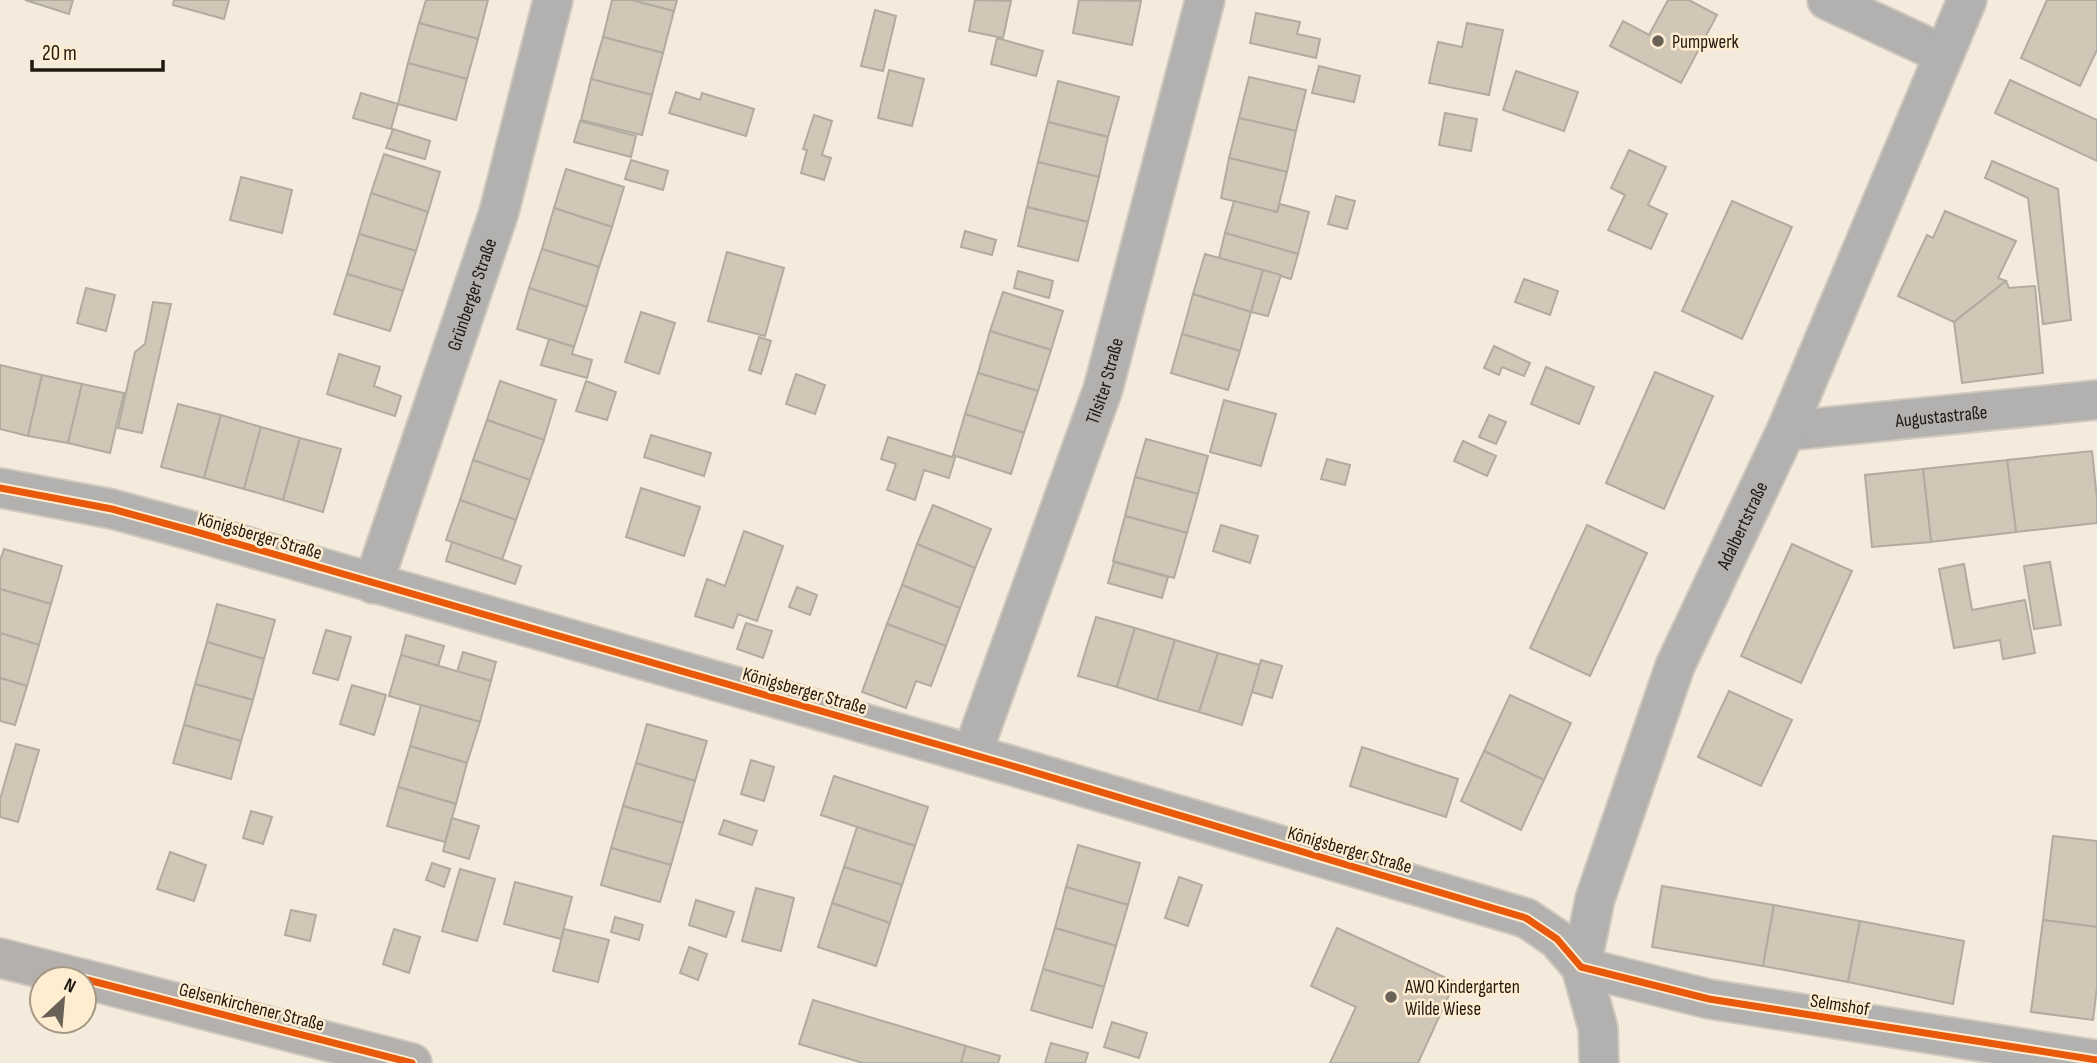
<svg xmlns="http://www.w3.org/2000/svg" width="2097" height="1063" font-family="'Sofia Sans Condensed',sans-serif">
<rect width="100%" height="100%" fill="#f4ebdc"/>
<g fill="#d1c7b7" stroke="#b2aba0" stroke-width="2">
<polygon points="25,0 73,0 69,14"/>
<polygon points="174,0 229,0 224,19 173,5"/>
<polygon points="426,0 488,0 478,39 419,23"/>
<polygon points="612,0 632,0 674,11 663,53 603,37"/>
<polygon points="632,0 677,0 674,11"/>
<polygon points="975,0 1011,1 1003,38 969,31"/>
<polygon points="1079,0 1141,1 1132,45 1073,33"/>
<polygon points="1668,0 1689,0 1717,15 1681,83 1610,46 1623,21 1649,35"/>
<polygon points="2047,0 2097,0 2097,50 2080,86 2021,58"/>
<polygon points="875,10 896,16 883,71 861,66"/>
<polygon points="1256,13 1300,22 1297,34 1320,39 1316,58 1250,43"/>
<polygon points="419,23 478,39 467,79 408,63"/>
<polygon points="1467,23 1503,30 1489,95 1429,83 1438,42 1462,47"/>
<polygon points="603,37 663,53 652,95 591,79"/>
<polygon points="997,38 1043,51 1036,76 991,64"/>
<polygon points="408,63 467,79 456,120 398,104"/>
<polygon points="1319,66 1360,76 1354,102 1312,93"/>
<polygon points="889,70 924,79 912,126 878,118"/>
<polygon points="1516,71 1578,92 1564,131 1503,110"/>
<polygon points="1249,77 1306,90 1296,131 1239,118"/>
<polygon points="591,79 652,95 642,135 581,120"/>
<polygon points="2010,80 2097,120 2097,161 1995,113"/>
<polygon points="1058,81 1119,97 1108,137 1048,122"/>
<polygon points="676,92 700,100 702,93 754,109 746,136 669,113"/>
<polygon points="361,93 398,104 391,129 353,118"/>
<polygon points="1445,113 1477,119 1471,151 1439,145"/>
<polygon points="814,115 832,121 822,155 831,158 824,180 801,173 807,150 803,149"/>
<polygon points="1239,118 1296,131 1287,172 1229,158"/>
<polygon points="580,121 636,136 631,157 574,142"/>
<polygon points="1048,122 1108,137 1099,177 1038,162"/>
<polygon points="393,129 430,141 425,159 386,148"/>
<polygon points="1629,150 1666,167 1648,205 1667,214 1651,249 1608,230 1625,195 1611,188"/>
<polygon points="384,154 440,172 428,212 371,193"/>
<polygon points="1229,158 1287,172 1277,212 1221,198"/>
<polygon points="631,160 668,171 663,190 625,179"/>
<polygon points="1992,161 2058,189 2071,320 2043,324 2028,198 1985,178"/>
<polygon points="1038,162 1099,177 1088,222 1027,207"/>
<polygon points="566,169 624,187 612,227 554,208"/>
<polygon points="241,177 292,190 282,233 230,220"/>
<polygon points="371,193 428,212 416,251 359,234"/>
<polygon points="1336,196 1355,201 1347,229 1328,224"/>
<polygon points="1234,201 1277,212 1280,204 1309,212 1298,254 1225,233"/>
<polygon points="1732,201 1792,227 1742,339 1682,311"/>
<polygon points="1027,207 1088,222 1078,261 1018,246"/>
<polygon points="554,208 612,227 599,267 542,249"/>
<polygon points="1945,211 2016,241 1998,278 2006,281 1954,322 1898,296 1927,235 1933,238"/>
<polygon points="965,231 996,240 992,255 961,247"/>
<polygon points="1225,233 1298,254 1291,279 1219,258"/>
<polygon points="359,234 416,251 403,291 347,274"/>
<polygon points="542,249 599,267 587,307 529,288"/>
<polygon points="727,252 784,268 765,336 708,321"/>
<polygon points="1205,254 1263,270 1251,312 1193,294"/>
<polygon points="1263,270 1281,275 1268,316 1251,312"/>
<polygon points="1018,271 1053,281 1049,298 1014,288"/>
<polygon points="347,274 403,291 390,331 334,314"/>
<polygon points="1524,279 1558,291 1550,315 1515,302"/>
<polygon points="2006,281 2009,288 2035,286 2043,373 1962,383 1954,322"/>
<polygon points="86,288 115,295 106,331 77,323"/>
<polygon points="529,288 587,307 574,347 517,329"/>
<polygon points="1003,292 1063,311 1051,350 990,331"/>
<polygon points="1193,294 1251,312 1240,351 1182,334"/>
<polygon points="153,302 171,304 142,433 118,428 135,352 145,344"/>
<polygon points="641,312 675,323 659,374 625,362"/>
<polygon points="990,331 1051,350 1038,391 978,373"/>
<polygon points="1182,334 1240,351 1228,390 1171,373"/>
<polygon points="759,337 771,341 761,374 749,370"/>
<polygon points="549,339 574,347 572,354 592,360 587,378 541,365"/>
<polygon points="1494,346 1530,363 1524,376 1502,367 1499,375 1484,368"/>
<polygon points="339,354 380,367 374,386 401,396 395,416 327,394"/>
<polygon points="0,365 42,375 28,436 0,429"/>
<polygon points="1546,367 1594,387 1579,424 1531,404"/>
<polygon points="1655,372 1713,396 1664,509 1606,483"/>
<polygon points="978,373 1038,391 1024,433 965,414"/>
<polygon points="796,374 825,385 815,414 786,404"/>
<polygon points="42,375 82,384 68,443 28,436"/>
<polygon points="500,381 556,400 544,440 487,420"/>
<polygon points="586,381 616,392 607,420 576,411"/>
<polygon points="82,384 124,393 110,453 68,443"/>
<polygon points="1224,400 1276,414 1261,466 1210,452"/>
<polygon points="178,404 221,415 204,478 161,467"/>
<polygon points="965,414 1024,433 1011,474 953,455"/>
<polygon points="221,415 261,427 244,489 204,478"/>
<polygon points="1489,415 1506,422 1496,444 1479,437"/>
<polygon points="487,420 544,440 530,480 473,460"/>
<polygon points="261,427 300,438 283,500 244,489"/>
<polygon points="651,435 711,453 704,476 644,457"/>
<polygon points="888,437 955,458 949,478 924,470 915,500 887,490 896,464 881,459"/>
<polygon points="300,438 341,449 323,512 283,500"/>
<polygon points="1146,439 1208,456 1198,494 1135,477"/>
<polygon points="1463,441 1496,456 1487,476 1454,461"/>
<polygon points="2092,451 2097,499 2097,523 2016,532 2007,460"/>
<polygon points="1327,459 1350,465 1345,485 1321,479"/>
<polygon points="473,460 530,480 516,520 460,500"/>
<polygon points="2007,460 2016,532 1931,542 1923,469"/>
<polygon points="1923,469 1931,542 1872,547 1865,475"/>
<polygon points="1135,477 1198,494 1187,533 1125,516"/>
<polygon points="641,488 700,507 684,556 626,537"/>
<polygon points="460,500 516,520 502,560 446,540"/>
<polygon points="933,505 991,529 975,568 917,544"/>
<polygon points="1125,516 1187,533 1174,578 1113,561"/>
<polygon points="1221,525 1258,536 1250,563 1213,551"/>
<polygon points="1587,525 1647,553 1590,676 1530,648"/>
<polygon points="744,531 783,546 757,621 738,614 733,628 695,616 707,579 725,586"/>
<polygon points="452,542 521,566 515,584 446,561"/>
<polygon points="917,544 975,568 960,608 902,585"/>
<polygon points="1792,544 1852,571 1801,683 1741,656"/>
<polygon points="4,549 62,566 51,604 0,589 0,561"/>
<polygon points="1114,562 1168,577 1162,598 1108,583"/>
<polygon points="2050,562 2061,625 2034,629 2024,566"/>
<polygon points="1964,564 1972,610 2025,600 2035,653 2003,659 2000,640 1954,648 1939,569"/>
<polygon points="902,585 960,608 946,646 887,624"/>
<polygon points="797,587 817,595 810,615 789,607"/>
<polygon points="0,589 51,604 39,645 0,633"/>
<polygon points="217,604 275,620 264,659 207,642"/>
<polygon points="1096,617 1135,628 1117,687 1078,676"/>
<polygon points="746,623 772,631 763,658 737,649"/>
<polygon points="887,624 946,646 931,686 916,681 906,708 862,692"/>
<polygon points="1135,628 1175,640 1157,700 1117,687"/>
<polygon points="326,630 351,637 338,680 313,673"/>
<polygon points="0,633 39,645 27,686 0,678"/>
<polygon points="406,635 444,646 438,666 401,655"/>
<polygon points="1175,640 1218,653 1199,712 1157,700"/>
<polygon points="207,642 264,659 253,700 195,684"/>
<polygon points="463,652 496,662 491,681 457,672"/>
<polygon points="1218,653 1260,665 1242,725 1199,712"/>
<polygon points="401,655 491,681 480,722 389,696"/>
<polygon points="1261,660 1282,666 1272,698 1252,692"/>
<polygon points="0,678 27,686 15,725 0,721"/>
<polygon points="195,684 253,700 241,741 184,725"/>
<polygon points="352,685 386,695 374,735 340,724"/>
<polygon points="1729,691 1792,720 1761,786 1698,757"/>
<polygon points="1510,695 1571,723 1544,780 1484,751"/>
<polygon points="421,705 480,722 467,763 410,746"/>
<polygon points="647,724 707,741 695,781 636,763"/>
<polygon points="184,725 241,741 231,779 173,763"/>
<polygon points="16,744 39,750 18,822 0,817 0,799"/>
<polygon points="410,746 467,763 456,804 398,787"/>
<polygon points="1362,747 1458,779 1446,817 1350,786"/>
<polygon points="1484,751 1544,780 1521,830 1461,801"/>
<polygon points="751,760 774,767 764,801 741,794"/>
<polygon points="636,763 695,781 683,823 623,806"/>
<polygon points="834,776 928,807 915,846 821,815"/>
<polygon points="398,787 456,804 445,842 387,826"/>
<polygon points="623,806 683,823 671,865 611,848"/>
<polygon points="251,811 272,817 263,844 243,838"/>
<polygon points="452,818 479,826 469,859 443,851"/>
<polygon points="724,820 757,831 752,845 719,834"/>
<polygon points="857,827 915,846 902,885 844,867"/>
<polygon points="2053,836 2097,841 2097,927 2043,920"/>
<polygon points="1078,845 1140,863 1128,905 1066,887"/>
<polygon points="611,848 671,865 660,902 601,885"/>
<polygon points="170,852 206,865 194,901 157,889"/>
<polygon points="432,863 450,869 444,887 426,880"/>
<polygon points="844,867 902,885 890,923 832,903"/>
<polygon points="460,869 495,879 477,941 442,931"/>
<polygon points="1179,877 1202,885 1188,926 1165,918"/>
<polygon points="515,882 572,897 561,939 504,924"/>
<polygon points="1662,886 1774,905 1763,966 1652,947"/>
<polygon points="1066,887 1128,905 1116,946 1055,928"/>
<polygon points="756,888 794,898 781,951 742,941"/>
<polygon points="696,900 734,912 726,937 689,925"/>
<polygon points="832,903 890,923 876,966 818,947"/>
<polygon points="1774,905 1860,921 1848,982 1763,966"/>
<polygon points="291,910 316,915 310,941 285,935"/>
<polygon points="615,917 643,925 639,940 611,932"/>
<polygon points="2043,920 2097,927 2097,987 2093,1020 2031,1012"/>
<polygon points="1860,921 1964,941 1953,1004 1848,982"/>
<polygon points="1055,928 1116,946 1104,987 1043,969"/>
<polygon points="1337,928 1455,982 1418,1063 1330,1063 1356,1007 1311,986"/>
<polygon points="394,929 420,937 409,973 383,964"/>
<polygon points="564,929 609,940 598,982 553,971"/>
<polygon points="689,947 707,954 698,980 680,973"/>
<polygon points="1043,969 1104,987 1092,1028 1031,1010"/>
<polygon points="813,1000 966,1046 961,1063 863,1063 799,1044"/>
<polygon points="1112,1022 1147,1033 1139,1058 1104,1047"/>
<polygon points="1051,1043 1088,1053 1085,1063 1045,1063"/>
<polygon points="966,1046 1000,1056 998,1063 961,1063"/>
</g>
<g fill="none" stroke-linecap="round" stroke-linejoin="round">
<defs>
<g id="street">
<polyline points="1827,0 1943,54"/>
<path id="s1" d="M1786,431L2097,400"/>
<polyline points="0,488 112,509 193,531 1013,766 1526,918 1557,939 1581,967 1709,999 2097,1060"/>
<path id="s2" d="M373,584L499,212L553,0"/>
<path id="s3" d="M972,754L1103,389L1205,0"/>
<path id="s4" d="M1599,1063L1598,1028L1581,967L1595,899L1675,666L1786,431L1967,0"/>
</g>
<g id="secondary">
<polyline points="0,958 83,979"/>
<polyline points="84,979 412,1063"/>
</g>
</defs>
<use href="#street" stroke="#d0c9be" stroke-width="42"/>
<use href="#secondary" stroke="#d0c9be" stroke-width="42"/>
<use href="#street" stroke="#b3b1b0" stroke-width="38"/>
<use href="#secondary" stroke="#b3b0ad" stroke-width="38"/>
<defs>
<g id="cycleway">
<polyline points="0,488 112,509 193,531 1013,766 1526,918 1557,939 1581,967 1709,999 2097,1060"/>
<polyline points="84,979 412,1063"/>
</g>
</defs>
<use href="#cycleway" stroke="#ffedd2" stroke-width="11"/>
<use href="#cycleway" stroke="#e8590c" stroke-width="7"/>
</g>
<g fill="#6a6257" stroke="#ffedd2" stroke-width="2.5">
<circle cx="1658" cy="41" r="7"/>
<circle cx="1391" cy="997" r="7"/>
</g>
<g text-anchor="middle" stroke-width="5" stroke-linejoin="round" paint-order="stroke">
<g font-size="19" fill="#1f190f" stroke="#ffedd2" text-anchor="start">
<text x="1672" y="48">Pumpwerk</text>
<text x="1405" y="993">AWO Kindergarten<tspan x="1405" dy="22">Wilde Wiese</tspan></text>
</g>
<g font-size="19" fill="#1f190f" stroke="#ffedd2">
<text dy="7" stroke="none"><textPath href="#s2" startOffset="306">Grünberger Straße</textPath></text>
<text dy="7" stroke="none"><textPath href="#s3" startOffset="396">Tilsiter Straße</textPath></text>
<text dy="7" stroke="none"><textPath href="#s1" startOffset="156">Augustastraße</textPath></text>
<text dy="7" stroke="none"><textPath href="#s4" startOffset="570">Adalbertstraße</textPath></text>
<text transform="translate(260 535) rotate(16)" y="7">Königsberger Straße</text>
<text transform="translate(805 690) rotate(16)" y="7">Königsberger Straße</text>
<text transform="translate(1350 849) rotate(16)" y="7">Königsberger Straße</text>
<text transform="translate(1840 1004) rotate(9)" y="7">Selmshof</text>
<text transform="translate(252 1006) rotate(14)" y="7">Gelsenkirchener Straße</text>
</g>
</g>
<g transform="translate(63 1000) rotate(26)"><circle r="33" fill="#ffedd2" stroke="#a59884" stroke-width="2"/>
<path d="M0-5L12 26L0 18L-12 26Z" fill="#6a6257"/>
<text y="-10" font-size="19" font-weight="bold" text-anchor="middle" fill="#1f190f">N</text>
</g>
<path d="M32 60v10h131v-10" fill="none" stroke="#1f190f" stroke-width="3.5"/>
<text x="42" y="60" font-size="21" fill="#1f190f" stroke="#ffedd2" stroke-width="5" paint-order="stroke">20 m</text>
</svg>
